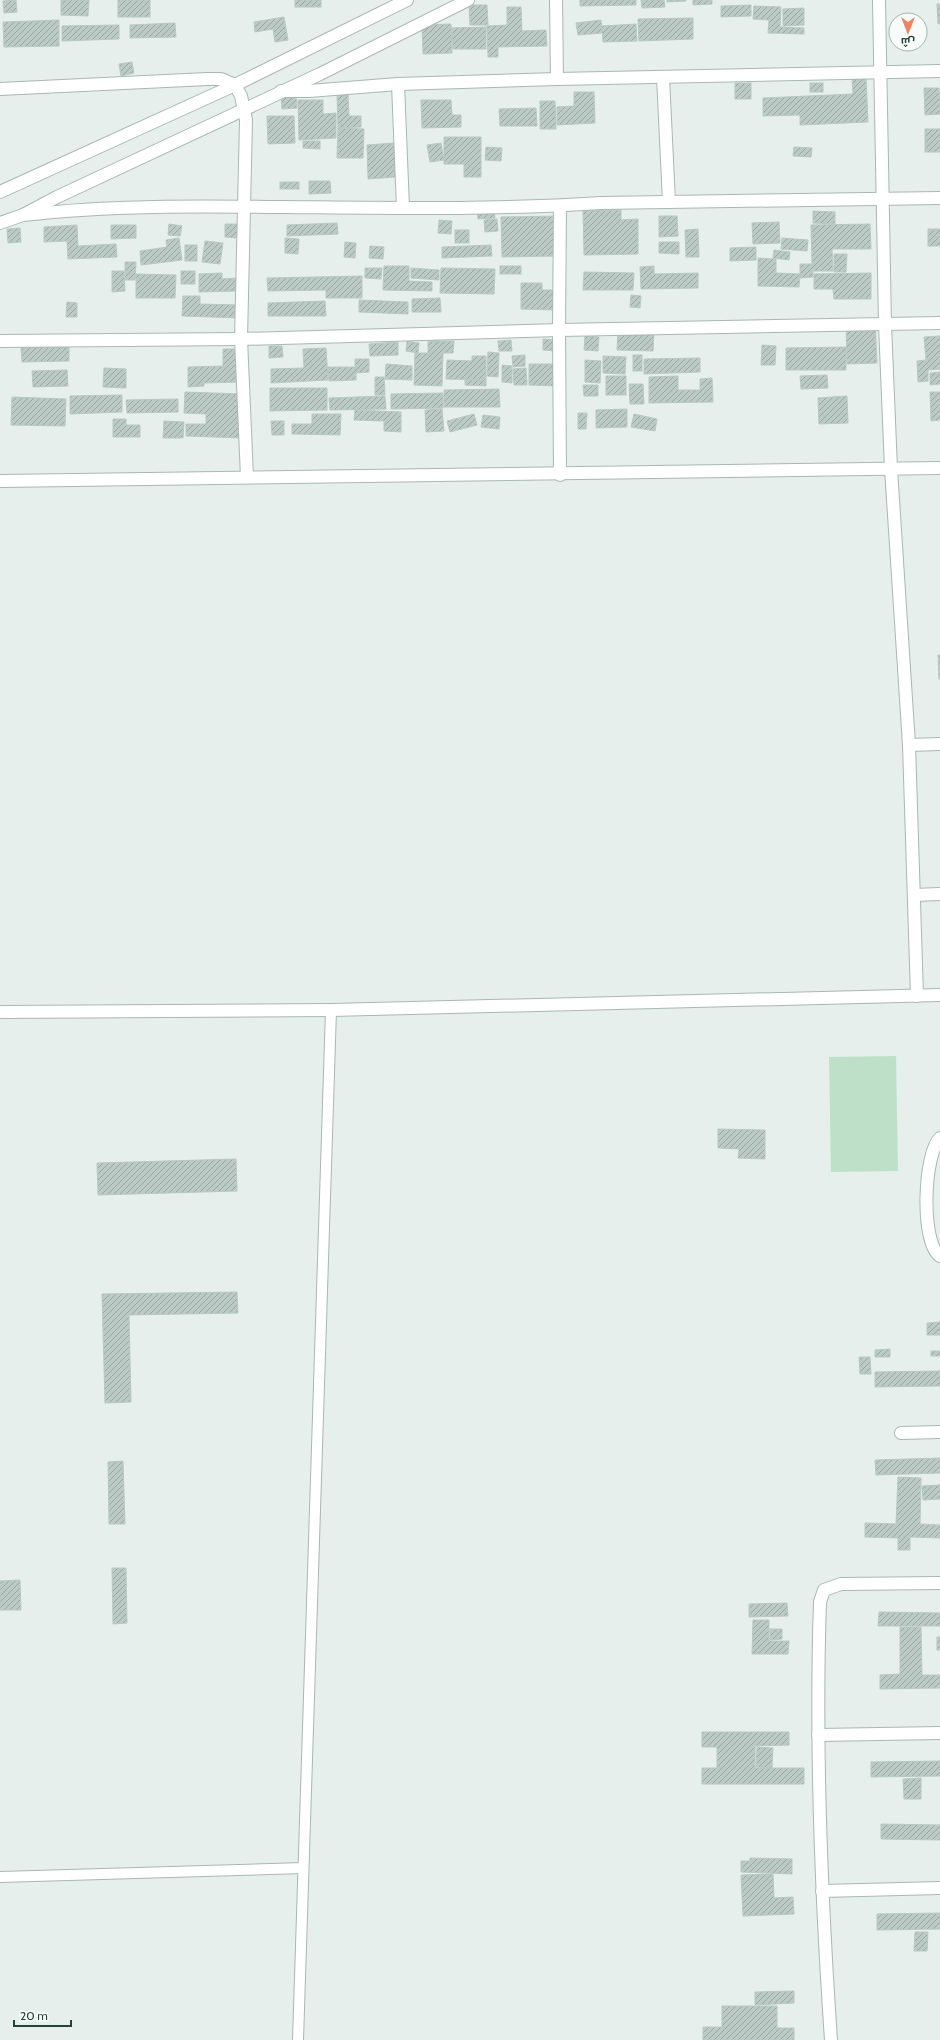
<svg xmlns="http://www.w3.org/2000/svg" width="940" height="2040" font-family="Cabin,Cairo,sans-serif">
<defs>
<pattern id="building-hatch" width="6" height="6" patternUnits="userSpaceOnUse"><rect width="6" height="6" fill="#bbcac4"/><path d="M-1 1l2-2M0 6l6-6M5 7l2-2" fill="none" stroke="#98a6a0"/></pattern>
</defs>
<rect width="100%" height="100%" fill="#e6efeb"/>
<polygon fill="#bfe0c8" points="896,1056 898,1171 831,1172 829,1057"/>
<g fill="url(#building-hatch)" stroke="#b8c9c2">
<polygon points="16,0 17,12 4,13 3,1"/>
<polygon points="61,0 89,0 88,16 61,15"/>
<rect x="118" y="0" width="32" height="17"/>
<rect x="295" y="0" width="26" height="7"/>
<polygon points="580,0 636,0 636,5 580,6"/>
<polygon points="641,0 664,0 665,7 642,8"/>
<polygon points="667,0 686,0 686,1 667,2"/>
<polygon points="693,0 712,0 712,4 693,5"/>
<polygon points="937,4 940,4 940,24 938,24"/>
<polygon points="469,5 487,5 488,25 470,25"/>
<polygon points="751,5 751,16 721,17 721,6"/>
<polygon points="754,6 781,7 780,27 804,28 804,34 768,33 769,20 753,19"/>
<polygon points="507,7 521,7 522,31 546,30 547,46 498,47 498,57 488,57 487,26 507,25"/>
<polygon points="804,8 804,25 783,26 783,9"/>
<polygon points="284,17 288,40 275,42 273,29 255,32 254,22"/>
<polygon points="693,18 693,39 639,41 638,19"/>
<polygon points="59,20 59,46 4,47 3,22"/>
<polygon points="601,20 602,33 578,35 576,23"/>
<polygon points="175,23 176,37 130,38 130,25"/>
<polygon points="451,24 452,53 423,54 422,25"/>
<polygon points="636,24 637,41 603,42 602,26"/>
<polygon points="119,25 119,39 62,41 62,26"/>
<polygon points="486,27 486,49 453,49 452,28"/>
<polygon points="132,62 134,73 121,76 119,64"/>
<polygon points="852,78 866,78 868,122 800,125 800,115 763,116 763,98 853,94"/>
<rect x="735" y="83" width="16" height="16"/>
<rect x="810" y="83" width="13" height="9"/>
<polygon points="924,88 939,88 940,114 925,115"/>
<polygon points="574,92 594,92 595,123 557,125 557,107 574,106"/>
<polygon points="281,94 296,94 297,108 282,109"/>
<polygon points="348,94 349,116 361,116 361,127 338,128 337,95"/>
<polygon points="298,100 323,100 323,114 336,113 336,138 299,140"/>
<polygon points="421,100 451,100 452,115 461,115 461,127 422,128"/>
<polygon points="540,101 555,101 556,129 540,129"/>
<polygon points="536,108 537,126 500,126 499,109"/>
<polygon points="267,116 294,116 295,143 268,144"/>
<polygon points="338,128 364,129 363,158 337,158"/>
<rect x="925" y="129" width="15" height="23"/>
<polygon points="444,137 481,137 481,177 464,177 464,164 444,164"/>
<polygon points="303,141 320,141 320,149 303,148"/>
<polygon points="394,143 395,177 368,179 367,145"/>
<polygon points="441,143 444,160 430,162 427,145"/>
<polygon points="486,147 502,148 501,161 485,160"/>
<polygon points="794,147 812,148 811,157 793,156"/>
<polygon points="309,181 330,181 331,193 309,194"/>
<rect x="280" y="182" width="19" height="7"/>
<polygon points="494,208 495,218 478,219 477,210"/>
<polygon points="621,210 621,220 638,219 638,254 584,255 583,211"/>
<polygon points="813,211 835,212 835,224 813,223"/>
<polygon points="559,216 559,256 502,257 501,217"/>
<polygon points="659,216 677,216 678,236 659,237"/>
<polygon points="497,219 498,231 485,232 484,220"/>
<polygon points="439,220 452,221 451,234 438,233"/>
<polygon points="779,222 780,243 753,244 752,223"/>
<polygon points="337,223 338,234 287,236 287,225"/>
<polygon points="169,224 182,226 180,236 168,235"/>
<polygon points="225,224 238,224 238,238 225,237"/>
<polygon points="870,224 871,249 832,249 833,271 813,271 813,277 800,278 800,264 812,264 811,225"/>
<polygon points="77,225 78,246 116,244 117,257 68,259 67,241 44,242 44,227"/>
<polygon points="111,225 136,225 136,238 111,239"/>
<polygon points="20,228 21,242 8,243 7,229"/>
<polygon points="698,229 699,257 686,257 685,230"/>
<rect x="928" y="229" width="12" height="17"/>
<rect x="455" y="230" width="14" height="13"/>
<polygon points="179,238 182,260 141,265 140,251 167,247 166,240"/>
<polygon points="285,238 299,239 298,254 285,253"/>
<polygon points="782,238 808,240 807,251 781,249"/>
<polygon points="205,241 223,243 220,264 202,262"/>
<polygon points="345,242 356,243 355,258 344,257"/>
<polygon points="659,242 679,242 679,254 659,253"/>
<rect x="185" y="245" width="12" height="16"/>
<polygon points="491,245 492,256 442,258 442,247"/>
<polygon points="370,246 384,247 383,259 369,258"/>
<polygon points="756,247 756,260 730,261 730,248"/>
<polygon points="774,250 790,252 789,260 773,258"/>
<polygon points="834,254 847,254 846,272 834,272"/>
<polygon points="758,258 776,259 776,273 800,274 799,287 758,286"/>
<polygon points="125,262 136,262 135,280 125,280"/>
<polygon points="384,266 409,266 409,281 432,282 432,291 383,290"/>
<rect x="500" y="266" width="21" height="8"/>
<polygon points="654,266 654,274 698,273 698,288 641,289 640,267"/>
<polygon points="365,268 382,268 381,279 365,278"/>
<polygon points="411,268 439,270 439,280 411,278"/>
<polygon points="441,268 495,269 494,294 440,293"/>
<polygon points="112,271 124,271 125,291 112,292"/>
<rect x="181" y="271" width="14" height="13"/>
<polygon points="584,272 634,273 633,290 583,290"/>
<polygon points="222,273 222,279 238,278 239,291 199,292 199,274"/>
<polygon points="871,273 871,299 834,299 833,289 814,289 814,274"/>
<polygon points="136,274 176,275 175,298 136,298"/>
<polygon points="362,276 362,298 326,298 326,290 268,291 267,278"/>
<polygon points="521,283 542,283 542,290 555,290 554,310 521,309"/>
<polygon points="631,295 641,296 640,308 630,307"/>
<polygon points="183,296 200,296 200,304 240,305 239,318 182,316"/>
<polygon points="440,298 441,312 412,312 412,299"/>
<polygon points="359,300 408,302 408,314 359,312"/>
<polygon points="325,301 326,316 268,316 268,303"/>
<polygon points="67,302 77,303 77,317 66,317"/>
<polygon points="875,319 877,363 847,364 846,320"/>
<polygon points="618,331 654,332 653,351 617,350"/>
<polygon points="585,336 599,337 598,351 584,350"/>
<polygon points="940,336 940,369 928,370 928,381 918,382 917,361 926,360 924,337"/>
<polygon points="543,339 557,340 556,351 543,350"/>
<polygon points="511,340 512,351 499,351 498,341"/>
<polygon points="407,341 419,343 418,353 406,351"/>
<polygon points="428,341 454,341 453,353 443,353 442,386 414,385 415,353 428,353"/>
<polygon points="398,342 398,355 370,356 369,344"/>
<polygon points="762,345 776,346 775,365 761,365"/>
<polygon points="269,346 282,346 283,357 269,358"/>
<polygon points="69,347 69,361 22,362 21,348"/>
<polygon points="846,347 846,370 786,370 786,348"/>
<polygon points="326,348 328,380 271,383 271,369 304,368 303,349"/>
<polygon points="223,349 239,349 240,382 204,383 204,386 188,387 188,367 223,366"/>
<polygon points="488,352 499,353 498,377 487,376"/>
<polygon points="525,355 525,366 513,367 512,356"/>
<rect x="633" y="355" width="9" height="16"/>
<polygon points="472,356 486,356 486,380 446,379 447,360 472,361"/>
<polygon points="603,356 626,357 625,374 603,373"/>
<polygon points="700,358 700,372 644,374 644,359"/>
<polygon points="355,359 369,359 369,372 356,373 356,380 329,381 328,367 355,367"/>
<polygon points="585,360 601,361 600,383 585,382"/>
<polygon points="386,364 412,366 412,380 385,379"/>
<polygon points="529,364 557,364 556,386 529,385"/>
<polygon points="502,365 512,366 512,383 502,382"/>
<polygon points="104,368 126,369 126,388 103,387"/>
<polygon points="526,368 527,385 514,385 513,369"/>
<polygon points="67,370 68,386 33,387 32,371"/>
<polygon points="940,372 940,384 930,385 930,373"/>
<polygon points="827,375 828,388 801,389 800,376"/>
<rect x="606" y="376" width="20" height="19"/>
<polygon points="678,376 678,390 700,390 700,379 712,378 713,402 649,403 649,377"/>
<polygon points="375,377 384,377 385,395 375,395"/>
<polygon points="465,380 486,380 486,386 465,385"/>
<polygon points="629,384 643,384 644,404 630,404"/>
<polygon points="583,385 598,385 598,396 584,396"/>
<polygon points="270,388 327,388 327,410 270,411"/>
<polygon points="499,389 500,407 444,407 444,390"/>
<polygon points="185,392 243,394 241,438 186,436 186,424 206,424 206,414 184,413"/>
<polygon points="930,392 940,392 940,420 931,421"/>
<polygon points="443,393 443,408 391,409 391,394"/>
<polygon points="122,395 122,412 70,414 70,396"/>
<polygon points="385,396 386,409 330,410 329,398"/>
<polygon points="847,396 848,423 819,424 818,398"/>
<polygon points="12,397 66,399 65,426 11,425"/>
<polygon points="178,399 178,412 127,413 126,400"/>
<polygon points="442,409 444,431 426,432 425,410"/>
<polygon points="627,409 627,427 596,428 596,410"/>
<polygon points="355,410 401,412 401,432 384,431 384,421 354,420"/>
<polygon points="578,413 587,413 586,429 578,429"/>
<polygon points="312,414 341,414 340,435 292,434 292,424 312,424"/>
<polygon points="474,414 477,425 450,432 447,421"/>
<polygon points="634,414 657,419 655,431 631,427"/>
<polygon points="483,415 500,417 499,429 481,427"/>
<polygon points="113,419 126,419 126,425 140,425 140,437 113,437"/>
<polygon points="164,421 184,422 183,438 163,438"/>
<polygon points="271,421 284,421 284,435 272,435"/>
<polygon points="938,655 940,655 940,679 939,679"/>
<polygon points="718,1129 765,1130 765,1159 738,1158 739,1149 718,1148"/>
<polygon points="236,1159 237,1191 98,1195 97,1163"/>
<polygon points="237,1292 238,1313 129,1315 131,1402 105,1403 102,1294"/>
<polygon points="940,1322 940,1335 927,1335 927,1323"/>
<polygon points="890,1349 890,1357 875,1357 875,1350"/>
<rect x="931" y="1351" width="9" height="5"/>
<polygon points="859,1357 870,1357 871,1374 860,1374"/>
<polygon points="940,1371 940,1386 875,1387 875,1372"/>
<polygon points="940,1458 940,1473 876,1475 875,1460"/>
<polygon points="123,1461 125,1524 109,1524 108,1462"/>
<polygon points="898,1477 921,1478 920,1524 940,1525 940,1538 910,1537 910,1550 898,1550 898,1538 865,1537 865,1523 896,1524"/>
<polygon points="940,1485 940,1499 923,1500 922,1486"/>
<polygon points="112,1568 126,1568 127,1623 113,1624"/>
<polygon points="20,1580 21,1610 0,1610 0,1581"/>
<polygon points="787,1603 788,1616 749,1617 749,1604"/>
<polygon points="879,1612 940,1613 940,1626 878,1626"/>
<polygon points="753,1620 769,1620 769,1641 789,1641 788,1654 752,1654"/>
<polygon points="900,1627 921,1627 922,1675 940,1675 940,1688 880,1689 880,1675 900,1674"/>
<polygon points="770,1629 782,1629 782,1639 770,1640"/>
<rect x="937" y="1637" width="3" height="13"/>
<polygon points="702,1732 789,1732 789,1745 755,1746 755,1768 804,1768 804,1784 702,1784 702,1768 717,1768 717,1747 702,1747"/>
<polygon points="757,1747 773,1748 772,1768 756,1767"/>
<polygon points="940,1761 940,1776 871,1777 871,1762"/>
<polygon points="921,1778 921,1799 904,1799 903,1779"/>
<polygon points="881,1824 940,1825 940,1840 881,1839"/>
<polygon points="750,1858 792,1859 792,1874 741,1872 741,1861 750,1861"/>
<polygon points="773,1874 774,1898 793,1897 794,1914 743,1916 741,1875"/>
<polygon points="940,1913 940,1929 877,1930 877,1914"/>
<polygon points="915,1932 928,1932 927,1951 914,1951"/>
<polygon points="794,1991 794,2003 755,2005 755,1992"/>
<polygon points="722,2006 777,2006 777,2028 794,2028 794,2040 703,2040 703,2027 722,2027"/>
</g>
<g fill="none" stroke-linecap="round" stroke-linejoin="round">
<defs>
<g id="service">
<polyline points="0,1877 303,1868"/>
<polyline points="298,2040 331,1010"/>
</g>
<g id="minor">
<polyline points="556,0 557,79"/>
<polyline points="879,0 885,325 891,469 909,745 917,996"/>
<polyline points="663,77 669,202"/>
<polyline points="398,84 403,208"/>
<polyline points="0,89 207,79 221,79 235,85 241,96 246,120 241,339 247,477"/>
<polyline points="281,91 309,91 398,84 557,79 940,71"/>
<polyline points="0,192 235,85 407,0"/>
<polyline points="560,206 559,330 560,475"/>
<path d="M23,215C111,205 198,206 286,207C391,208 496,210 601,203L940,198"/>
<polyline points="0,223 23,215 57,197 320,74 468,0"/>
<polyline points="0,341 241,339 559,330 940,323"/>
<polyline points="909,745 940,744"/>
<polyline points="914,895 940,894"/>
<path d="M940,1138C924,1153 920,1242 940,1256"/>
<polyline points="901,1433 940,1432"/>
<polyline points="818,1735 940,1733"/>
<polyline points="822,1891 940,1888"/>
<path d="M831,2040C821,1894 815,1748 820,1602L824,1590L841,1584L940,1583"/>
</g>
<g id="tertiary">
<polyline points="0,481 940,468"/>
<polyline points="0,1012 331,1010 940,995"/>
</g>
</defs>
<use href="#service" stroke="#a8b8b2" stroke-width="12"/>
<use href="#minor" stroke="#a8b8b2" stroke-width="14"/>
<use href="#tertiary" stroke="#a8b8b2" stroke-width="14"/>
<use href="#service" stroke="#fff" stroke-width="10"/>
<use href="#minor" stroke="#fff" stroke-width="12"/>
<use href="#tertiary" stroke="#fff" stroke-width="12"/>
</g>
<g transform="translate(908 32) rotate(180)"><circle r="19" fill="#f7fbf9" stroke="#a3b1ad"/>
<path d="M0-3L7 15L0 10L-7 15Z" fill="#f4845f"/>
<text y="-6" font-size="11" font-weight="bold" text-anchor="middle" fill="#24423a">ش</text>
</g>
<path d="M14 2020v6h57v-6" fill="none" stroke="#24423a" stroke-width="2"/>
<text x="20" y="2020" font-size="12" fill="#24423a" stroke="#f7fbf9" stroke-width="3" paint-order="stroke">20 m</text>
</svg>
